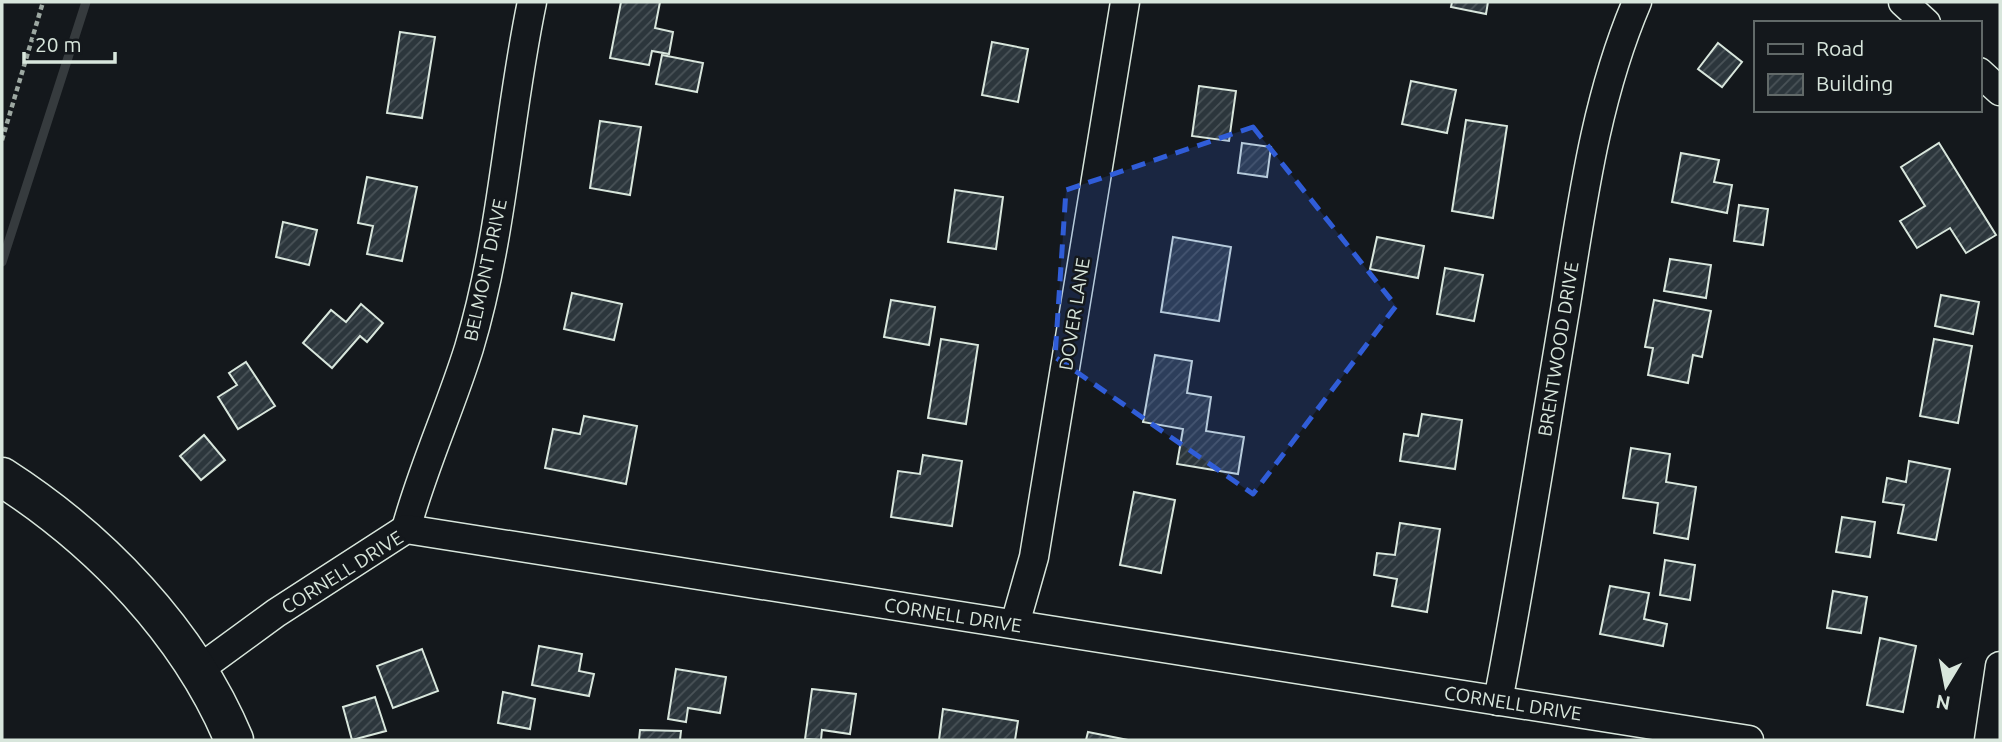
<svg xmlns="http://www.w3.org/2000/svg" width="2002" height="742" font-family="Ubuntu,sans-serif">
<defs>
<pattern id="building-hatch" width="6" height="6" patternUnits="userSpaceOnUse" patternTransform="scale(1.75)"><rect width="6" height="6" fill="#2c363c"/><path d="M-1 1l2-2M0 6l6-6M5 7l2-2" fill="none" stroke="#4a5358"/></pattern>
</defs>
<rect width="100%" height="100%" fill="#14181c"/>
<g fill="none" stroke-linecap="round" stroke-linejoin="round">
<polyline stroke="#363b3e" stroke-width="9" points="2,262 86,2"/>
</g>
<g fill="url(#building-hatch)" stroke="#d8e6dc" stroke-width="2">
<polygon points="621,2 660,2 655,28 673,32 669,54 652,51 649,65 610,58"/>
<polygon points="1452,2 1488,2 1486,14 1451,7"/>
<polygon points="400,32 435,37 422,118 387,113"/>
<polygon points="992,42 1028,49 1018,102 982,95"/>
<polygon points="1718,43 1742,62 1722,87 1698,69"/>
<polygon points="662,55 703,63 697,92 656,84"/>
<polygon points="1411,81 1456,90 1447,133 1402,124"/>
<polygon points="1199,86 1236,91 1229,141 1192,136"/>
<polygon points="1466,120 1507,126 1493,218 1452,211"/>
<polygon points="600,121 641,127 630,195 590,188"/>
<polygon points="1242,143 1271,147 1267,177 1238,173"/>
<polygon points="1939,143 1996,235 1966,253 1950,228 1917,248 1900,221 1925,206 1901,167"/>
<polygon points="1681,153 1719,160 1714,182 1732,185 1727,213 1672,202"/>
<polygon points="367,177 417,187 402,261 367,254 373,226 358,223"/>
<polygon points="955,190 1003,197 996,249 948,242"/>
<polygon points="1739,205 1768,209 1763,245 1734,241"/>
<polygon points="283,222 317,230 309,265 276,257"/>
<polygon points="1173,237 1231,247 1219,321 1161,312"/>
<polygon points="1377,237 1424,246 1418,278 1370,269"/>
<polygon points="1670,259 1711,265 1706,298 1664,291"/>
<polygon points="1445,268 1483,275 1474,321 1437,314"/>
<polygon points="572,293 622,304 614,340 564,329"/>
<polygon points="1941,295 1979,302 1973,334 1935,326"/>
<polygon points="891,300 935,307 929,345 884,337"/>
<polygon points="1654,300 1711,311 1702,357 1693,355 1688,383 1648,375 1653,348 1645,347"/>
<polygon points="361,304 383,323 367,342 360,336 332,368 303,343 331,310 346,322"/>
<polygon points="941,339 978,345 966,424 928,418"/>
<polygon points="1934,339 1972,346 1958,423 1920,416"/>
<polygon points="1155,355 1192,361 1187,393 1211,397 1206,431 1244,437 1238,474 1177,464 1183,429 1143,422"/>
<polygon points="246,362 275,406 238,429 218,397 237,385 229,373"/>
<polygon points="1422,414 1462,420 1455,469 1400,461 1404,434 1418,436"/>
<polygon points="584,416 637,426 626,484 545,468 553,429 580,434"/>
<polygon points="204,435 225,460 201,480 180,456"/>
<polygon points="1631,448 1670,454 1666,482 1696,487 1688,539 1654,533 1658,503 1623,498"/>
<polygon points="923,455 962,461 952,526 891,517 898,471 920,474"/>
<polygon points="1909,461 1950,469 1936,540 1898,533 1904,505 1883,502 1887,478 1906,482"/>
<polygon points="1134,492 1175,500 1161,573 1120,565"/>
<polygon points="1842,517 1875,522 1870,557 1836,552"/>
<polygon points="1400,523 1440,529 1427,612 1392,606 1397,579 1374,575 1377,553 1395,555"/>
<polygon points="1665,560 1695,565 1690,600 1660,595"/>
<polygon points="1610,586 1649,593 1644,619 1667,624 1663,646 1600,634"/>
<polygon points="1833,591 1867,597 1861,633 1827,628"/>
<polygon points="1880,638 1916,646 1903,712 1867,705"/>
<polygon points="539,646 582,654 579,671 594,674 589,696 532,685"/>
<polygon points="422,649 438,691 393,708 377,666"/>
<polygon points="676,669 726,677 720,713 688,708 686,722 668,719"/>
<polygon points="812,689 856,694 850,734 822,730 821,740 805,739"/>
<polygon points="503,692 535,699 530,729 498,723"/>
<polygon points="375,697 386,731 352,740 343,707"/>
<polygon points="943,709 1018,721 1015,740 939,740"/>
<polygon points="640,730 681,731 680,740 639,740"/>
<polygon points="1088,732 1128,740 1086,740"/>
</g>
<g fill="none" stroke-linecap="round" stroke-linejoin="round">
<defs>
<g id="street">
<polyline points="1903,2 1926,23"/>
<polyline points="1979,72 2000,91"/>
<path d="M406,529C423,467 450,409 469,348C503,235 508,116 532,2"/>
<polyline points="1015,624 1034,557 1125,2"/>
<polyline points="198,670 276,613 406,529 1749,740"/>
<path d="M1498,701C1523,571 1543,440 1565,310C1582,205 1595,100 1637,2"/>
<polyline points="1989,740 2000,666"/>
</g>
<path id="secondary" d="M2,477C100,540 189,632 234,740"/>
</defs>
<use href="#street" stroke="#d8e6dc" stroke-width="31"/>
<use href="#secondary" stroke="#d8e6dc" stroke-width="41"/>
<polyline stroke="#9da8a2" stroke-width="4.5" stroke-dasharray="5 3.5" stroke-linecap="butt" points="2,140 43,2"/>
<use href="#street" stroke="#14181c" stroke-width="28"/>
<use href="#secondary" stroke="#14181c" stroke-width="38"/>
</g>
<path fill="#305dd8" fill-opacity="0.2" stroke="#305dd8" stroke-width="5" stroke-dasharray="14 9" stroke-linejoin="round" d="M1253,127L1396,306L1253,494L1055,357L1066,190Z"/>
<g text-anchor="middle" stroke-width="5" stroke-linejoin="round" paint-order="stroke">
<g font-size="19" fill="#d8e6dc" stroke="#14181c">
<text transform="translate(485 270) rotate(-78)" y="7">BELMONT DRIVE</text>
<text transform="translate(1074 314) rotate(-81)" y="7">DOVER LANE</text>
<text transform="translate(1558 349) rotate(-81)" y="7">BRENTWOOD DRIVE</text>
<text transform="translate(342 572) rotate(-32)" y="7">CORNELL DRIVE</text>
<text transform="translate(953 615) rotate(9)" y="7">CORNELL DRIVE</text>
<text transform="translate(1513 703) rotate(9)" y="7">CORNELL DRIVE</text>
</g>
</g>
<rect width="2002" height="742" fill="none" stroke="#d8e6dc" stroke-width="7"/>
<rect x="1754" y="21" width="228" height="91" fill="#14181c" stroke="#626a69" stroke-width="2"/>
<rect x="1768" y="44" width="35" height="10" fill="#14181c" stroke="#626a69" stroke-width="2"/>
<text x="1816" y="56" font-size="21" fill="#d8e6dc">Road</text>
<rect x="1768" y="74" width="35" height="21" fill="url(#building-hatch)" stroke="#626a69" stroke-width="2"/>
<text x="1816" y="91" font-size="21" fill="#d8e6dc">Building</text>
<g transform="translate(1946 686) rotate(190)" stroke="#14181c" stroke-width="5" paint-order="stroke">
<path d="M0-5L12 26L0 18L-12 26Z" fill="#d8e6dc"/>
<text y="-10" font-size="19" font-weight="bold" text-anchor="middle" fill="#d8e6dc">N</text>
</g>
<path d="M24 52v10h91v-10" fill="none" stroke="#d8e6dc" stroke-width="3.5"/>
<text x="35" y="52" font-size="21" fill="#d8e6dc" stroke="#14181c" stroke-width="5" paint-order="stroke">20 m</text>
</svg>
